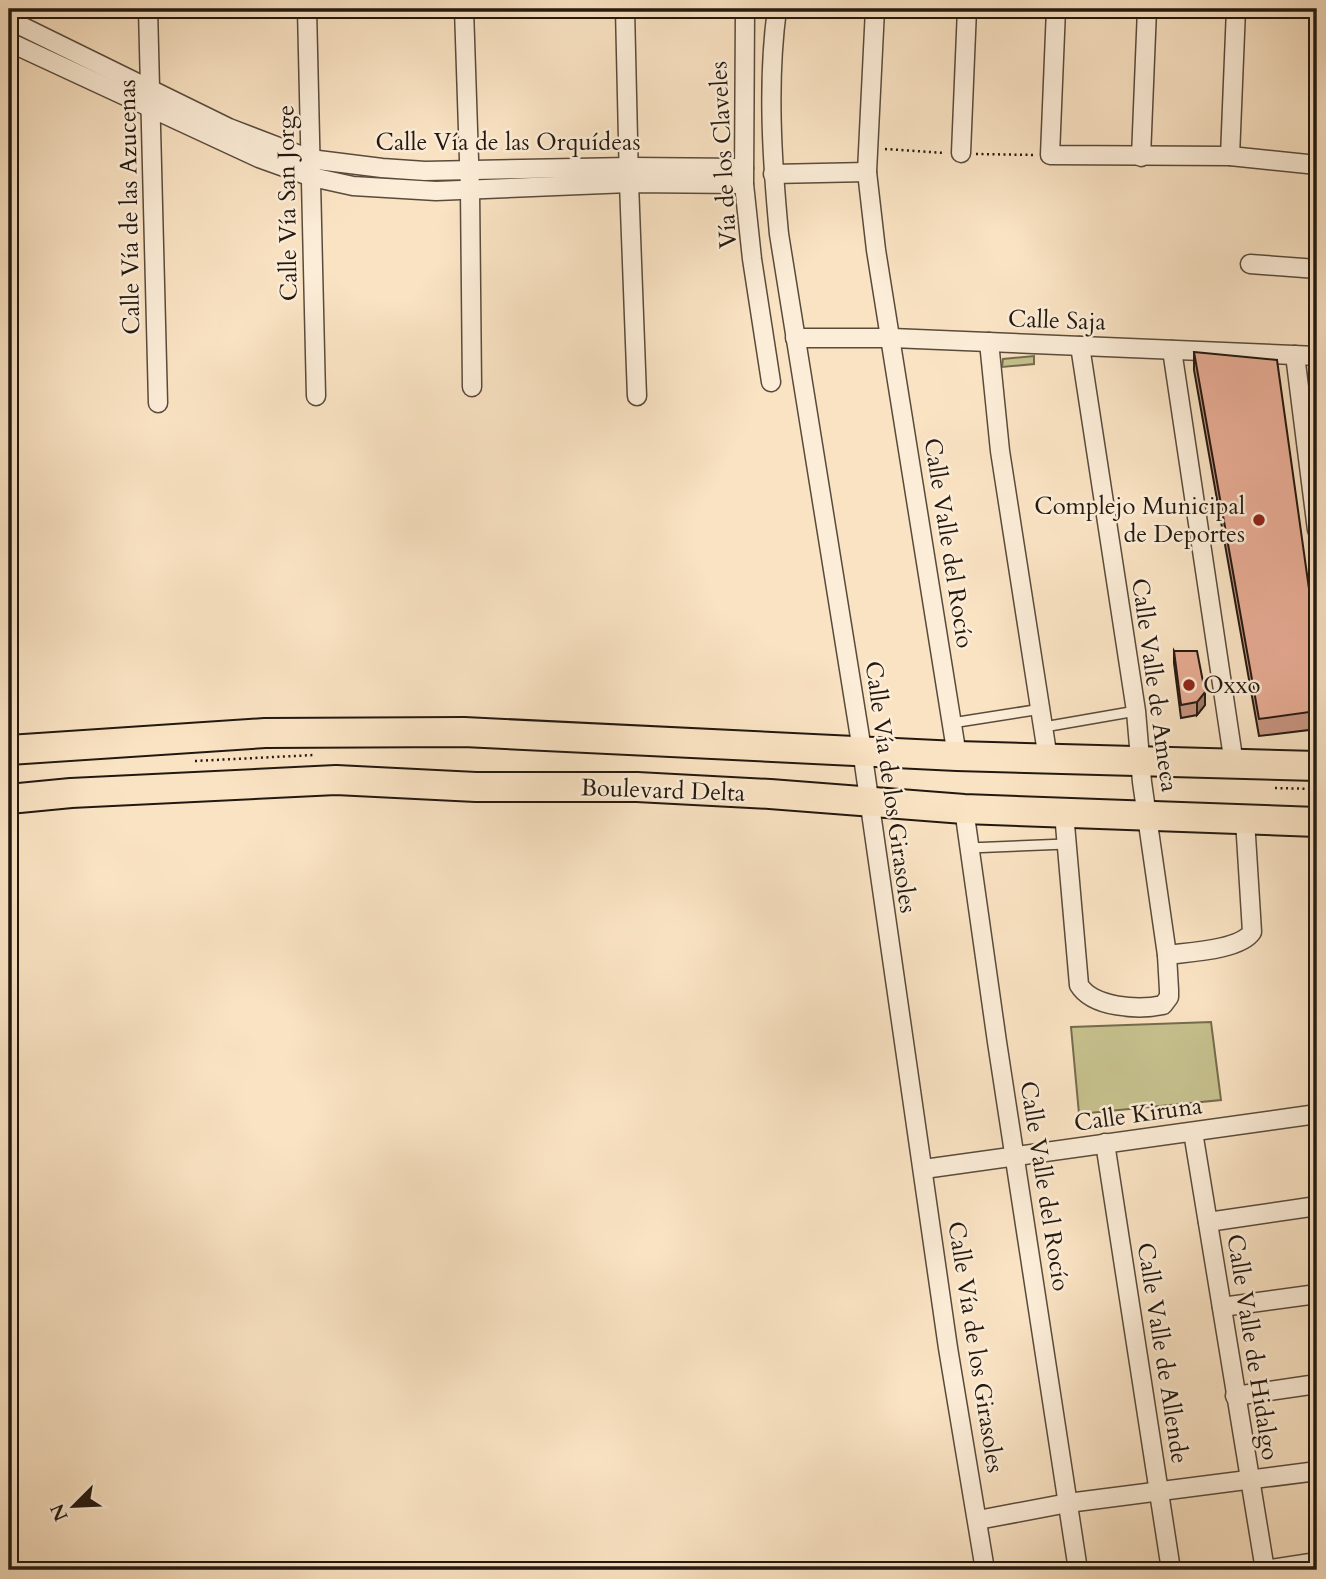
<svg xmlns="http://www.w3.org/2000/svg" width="1326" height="1579" font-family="Cardo,serif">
<rect width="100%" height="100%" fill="#fae3c3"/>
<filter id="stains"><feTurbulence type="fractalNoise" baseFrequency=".00286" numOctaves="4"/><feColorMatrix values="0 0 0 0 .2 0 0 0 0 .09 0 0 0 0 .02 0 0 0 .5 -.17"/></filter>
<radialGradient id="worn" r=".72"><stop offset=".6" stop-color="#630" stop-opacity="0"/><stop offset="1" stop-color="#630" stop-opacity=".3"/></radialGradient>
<g fill="#c6c18e" stroke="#746c4e" stroke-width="2">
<polygon points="1034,356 1034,364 1002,367 1003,359"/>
<polygon points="1211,1022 1221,1100 1079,1114 1071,1027"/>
</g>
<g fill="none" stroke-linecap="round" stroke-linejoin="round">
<defs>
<g id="lane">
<polyline points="952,723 1041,709"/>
<polyline points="1044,727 1136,711"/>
<polyline points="969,848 1066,844"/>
</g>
<g id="street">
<polyline points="148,9 158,403"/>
<polyline points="307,9 316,396"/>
<polyline points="464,9 470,190 472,387"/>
<polyline points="625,9 629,183 637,396"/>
<polyline points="745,9 744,184 752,259 771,382"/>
<path d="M777,9C767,83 772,160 779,234L862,750L948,1348L985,1570"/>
<polyline points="875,9 867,172 876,250 957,756"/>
<polyline points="1056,9 1050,155 1230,156 1317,165"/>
<polyline points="9,20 229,128 310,159 382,168 425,171 629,167 744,168"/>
<polyline points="9,42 259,158 312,177 353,186 436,191 629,183 744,184"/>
<polyline points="961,153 967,9"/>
<polyline points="1230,156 1236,9"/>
<polyline points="1141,157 1147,9"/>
<polyline points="773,174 867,172"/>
<polyline points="1250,264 1317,269"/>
<polyline points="795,338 892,338 1317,356"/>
<polyline points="989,342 1000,451 1048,759"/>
<polyline points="1172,350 1234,764"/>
<polyline points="1295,355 1317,530"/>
<polyline points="964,809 997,1042 1078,1570"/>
<path d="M1064,813L1079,985C1093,1008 1139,1010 1163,1005L1169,997V990L1167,955L1142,782L1136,711L1080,346"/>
<path d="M1167,955C1189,952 1240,950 1252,932L1245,820"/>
<polyline points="1193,1132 1265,1570"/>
<polyline points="1105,1143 1171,1570"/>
<polyline points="924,1169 1317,1114"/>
<polyline points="1208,1222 1317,1206"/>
<polyline points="1222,1307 1317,1294"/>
<polyline points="1235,1396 1317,1384"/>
<polyline points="978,1520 1068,1503 1317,1471"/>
<polyline points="1265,1570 1317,1562"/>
</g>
<g id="primary">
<polyline points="9,750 265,733 464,732 957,756 1317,766"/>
<polyline points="9,799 71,793 336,780 476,787 637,787 770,794 964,809 1317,822"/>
</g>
</defs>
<use href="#lane" stroke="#594b3c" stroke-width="12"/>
<use href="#street" stroke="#594b3c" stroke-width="21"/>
<use href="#primary" stroke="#23180f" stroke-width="32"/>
<g stroke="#23180f" stroke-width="2.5" stroke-dasharray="2 3.5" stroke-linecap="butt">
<polyline points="885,149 945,153"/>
<polyline points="976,154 1036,155"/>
<polyline points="195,761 314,755"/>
<polyline points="1275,788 1317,789"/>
</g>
<use href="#lane" stroke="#fcedd8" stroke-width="9"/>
<use href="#street" stroke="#fcedd8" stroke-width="18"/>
<use href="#primary" stroke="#fae3c3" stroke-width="28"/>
</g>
<g fill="#c89581" stroke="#23180f" stroke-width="2">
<polygon points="1194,352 1317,646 1317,729 1259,736 1194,370"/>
<polygon points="1174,651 1205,705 1197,715 1181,718 1174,663"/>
</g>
<polygon fill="#a37969" stroke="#23180f" stroke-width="2" points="1205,692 1205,705 1197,715 1197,702"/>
<g fill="#e9ad96" stroke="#23180f" stroke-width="2">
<polygon points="1194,352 1277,360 1317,646 1317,711 1259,719"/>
<polygon points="1174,651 1197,651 1205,692 1197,702 1181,705"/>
</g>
<g fill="#8f2418" stroke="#fcedd8" stroke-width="2.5">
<circle cx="1259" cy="520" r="7"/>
<circle cx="1189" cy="685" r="7"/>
</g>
<g text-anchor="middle" stroke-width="5" stroke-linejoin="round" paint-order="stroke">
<g font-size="24" fill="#23180f" stroke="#fcedd8">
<text x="508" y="150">Calle Vía de las Orquídeas</text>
<text transform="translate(723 155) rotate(-93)" y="8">Vía de los Claveles</text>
<text transform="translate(287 203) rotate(-91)" y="8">Calle Vía San Jorge</text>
<text transform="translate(129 207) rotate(-91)" y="8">Calle Vía de las Azucenas</text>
<text transform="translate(1057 320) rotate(2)" y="8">Calle Saja</text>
<text transform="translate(949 543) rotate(81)" y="8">Calle Valle del Rocío</text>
<text transform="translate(1155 685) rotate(82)" y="8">Calle Valle de Ameca</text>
<text transform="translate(891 787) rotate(82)" y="8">Calle Vía de los Girasoles</text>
<text transform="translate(663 790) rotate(2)" y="8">Boulevard Delta</text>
<text transform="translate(1138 1114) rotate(-8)" y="8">Calle Kiruna</text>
<text transform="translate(1045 1186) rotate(81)" y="8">Calle Valle del Rocío</text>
<text transform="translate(976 1347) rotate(81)" y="8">Calle Vía de los Girasoles</text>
<text transform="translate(1253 1347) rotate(81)" y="8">Calle Valle de Hidalgo</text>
<text transform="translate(1163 1353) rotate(81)" y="8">Calle Valle de Allende</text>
</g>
<g font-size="24" fill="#23180f" stroke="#fcedd8" text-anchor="end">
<text x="1245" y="514">Complejo Municipal<tspan x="1245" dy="28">de Deportes</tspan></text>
<text x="1203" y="693" text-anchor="start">Oxxo</text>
</g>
</g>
<rect width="1326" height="1579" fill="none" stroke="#fae3c3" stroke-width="35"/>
<rect x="10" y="10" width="1305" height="1558" fill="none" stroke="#23180f" stroke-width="3.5"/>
<rect x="18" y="18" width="1291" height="1544" fill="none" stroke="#23180f" stroke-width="2"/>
<g transform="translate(74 1506) rotate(246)" stroke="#fcedd8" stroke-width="5" paint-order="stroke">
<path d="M0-5L12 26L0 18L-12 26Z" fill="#23180f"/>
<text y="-10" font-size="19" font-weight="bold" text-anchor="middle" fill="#23180f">N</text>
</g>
<rect width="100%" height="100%" filter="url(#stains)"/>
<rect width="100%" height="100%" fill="url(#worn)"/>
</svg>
